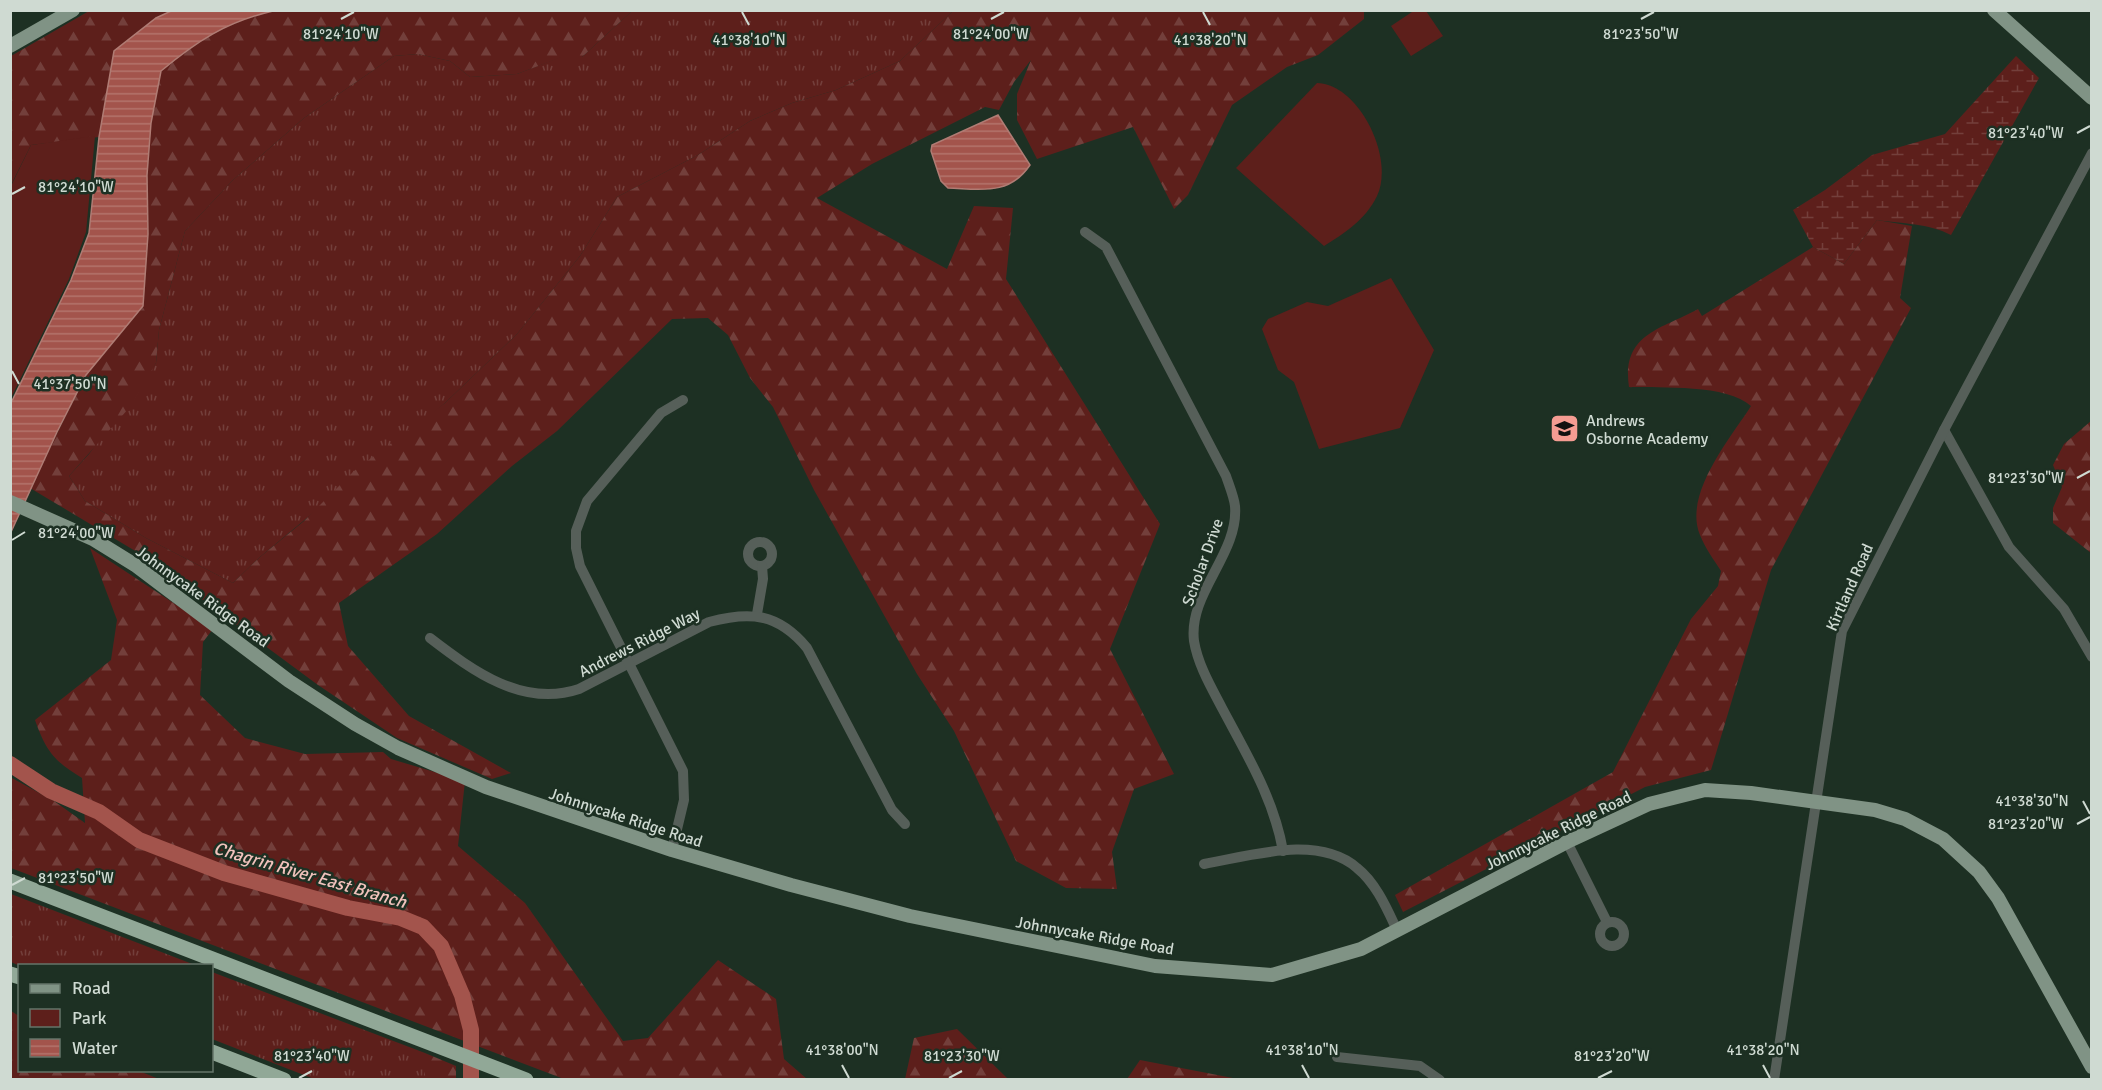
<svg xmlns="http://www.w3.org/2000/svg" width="2102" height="1090" font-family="Signika,sans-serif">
<defs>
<pattern id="grass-tufts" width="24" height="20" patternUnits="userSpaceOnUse" patternTransform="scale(1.5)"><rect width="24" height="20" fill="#5d1f1b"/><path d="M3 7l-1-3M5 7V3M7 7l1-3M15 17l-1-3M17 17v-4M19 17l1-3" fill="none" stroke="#733f3b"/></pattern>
<pattern id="forest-firs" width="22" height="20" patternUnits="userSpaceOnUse" patternTransform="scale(1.5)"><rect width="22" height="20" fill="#5d1f1b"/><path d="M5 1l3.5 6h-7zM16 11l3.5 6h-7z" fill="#733f3b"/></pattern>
<pattern id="wetland-marsh" width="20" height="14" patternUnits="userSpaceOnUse" patternTransform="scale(1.5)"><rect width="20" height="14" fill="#5d1f1b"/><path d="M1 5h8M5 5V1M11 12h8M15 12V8" fill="none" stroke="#733f3b"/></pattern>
<pattern id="water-rules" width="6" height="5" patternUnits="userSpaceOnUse" patternTransform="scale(1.5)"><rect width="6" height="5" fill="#a3544c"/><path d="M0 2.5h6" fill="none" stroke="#b3746d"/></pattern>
</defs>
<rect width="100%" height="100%" fill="#1d3023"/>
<g fill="url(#grass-tufts)">
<polygon points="632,11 953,11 900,61 836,90 792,103 750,121 698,155 617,197 580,256 517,334 445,403 260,557 233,583 146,538 85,501 69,476 89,454 156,363 159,330 185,231 233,180 304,118 394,56 418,54 450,61 470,77 517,74 563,56 582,57"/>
<polygon points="11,894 195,965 20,966 11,962"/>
<polygon points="212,972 425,1053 425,1079 314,1079 212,1039"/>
</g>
<g fill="url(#forest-firs)">
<path d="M273,10L632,11L582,57H562L517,74L470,77L450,61L418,54L394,56L304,118L233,180L185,231L159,330L156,363L129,408L69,476L85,501L146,538L233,583L260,557L304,521L354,471L445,403L517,334L580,256L617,197L698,155L750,121L792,103L836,90L900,61L953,11H1364V19L1318,55L1287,67L1232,105L1188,195L1174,209L1133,127L1037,159L1017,120V94L1031,60L1014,82L999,110L985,107L872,164L817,198L947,269L974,206L1013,208L1006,279L1160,524L1110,649L1174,774L1134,789L1112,852L1117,889L1066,888L1016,861L954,731L917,674L814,490L773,407L750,378L728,335L708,318L672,319L557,431L512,466L437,534L339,603L348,646L409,716L511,773L492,779L397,738L318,685L142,555L30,488L86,375L143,306L148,234L147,175L151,123L161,71C197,41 226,22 273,10Z"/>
<polygon points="89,11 171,11 156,18 114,51 99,137 31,145 12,183 11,56"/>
<path d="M1877,220L1912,226L1900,298L1911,308L1771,570L1711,770L1645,787L1403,912L1395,895L1613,772L1691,619L1718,586L1721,571C1714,560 1705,548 1700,535C1683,494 1730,439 1751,406C1727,384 1662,388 1629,387C1621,333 1663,329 1698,309L1702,316L1813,247L1844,264Z"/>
<polygon points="2091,421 2091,553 2053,523 2053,508 2062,487 2053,465 2064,444"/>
<path d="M90,548L213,629L203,642L200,695L245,738L305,754L383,752L391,759L465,781L458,846L525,903L623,1041L648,1038L718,960L776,999L784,1059L807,1079H564L11,868L10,777L54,801L85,823L82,778C54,761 46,751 35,720L111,660L117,620Z"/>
<polygon points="11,1011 19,1016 20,1070 139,1071 159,1079 11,1079"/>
<polygon points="957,1029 1008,1079 905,1079 914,1038"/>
<polygon points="425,1053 456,1066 456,1079 425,1079"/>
<polygon points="1140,1060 1238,1079 1127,1079"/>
</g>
<path fill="url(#wetland-marsh)" d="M2016,56L2039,78L1951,235C1928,223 1903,224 1877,220L1844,264L1813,247L1793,210L1825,190L1872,155L1945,134Z"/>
<g fill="#5d1f1b">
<polygon points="1415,10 1426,11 1443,36 1411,56 1391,26"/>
<path d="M1317,83C1359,84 1395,158 1377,196C1366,219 1345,233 1324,246L1236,168Z"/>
<polygon points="95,136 86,232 69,279 11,398 11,186 31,145"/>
<polygon points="1391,278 1434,350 1400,428 1319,449 1294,382 1278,370 1262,329 1268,319 1307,302 1328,306"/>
</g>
<g fill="url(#water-rules)" stroke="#b07c74" stroke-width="1.5">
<path d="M171,11H273C226,22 197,41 161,71L151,123L147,175L148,234L143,306L86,375L57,432L11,532V403L71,280L89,233L99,137L114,51L156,18Z"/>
<path d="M998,115L1030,165C1009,196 981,189 948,188L941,181L931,151L932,145Z"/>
</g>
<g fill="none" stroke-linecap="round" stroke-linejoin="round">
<polyline stroke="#a3544c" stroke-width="16" points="10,764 51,791 99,812 139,840 224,873 348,908 401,918 423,927 441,946 462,995 471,1030 471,1080"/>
<g stroke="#565f59" stroke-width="10">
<path d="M1085,232L1106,247L1226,476C1229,485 1234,497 1235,506C1239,554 1188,593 1194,641C1198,665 1211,687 1222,708C1247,755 1274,799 1283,851"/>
<polyline points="1944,430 2009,547 2064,609 2092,657"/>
<circle cx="760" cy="554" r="12"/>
<polyline points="757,614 763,579 762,566"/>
<path d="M430,638C473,671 523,708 579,689L709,622C750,611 778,613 807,648L892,810L905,824"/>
<polyline points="1567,842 1607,922"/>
<polyline points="672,850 684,800 683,771 580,566 576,548 576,531 587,501 661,413 683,400"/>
<path d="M1204,864C1250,856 1318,834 1357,868C1376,883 1387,909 1397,930"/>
<circle cx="1612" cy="934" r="12"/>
<polyline points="1337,1057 1420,1066 1440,1080"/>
<polyline points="1774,1080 1842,631 1944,430 2092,153"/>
</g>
<g stroke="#809385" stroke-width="14">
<polyline points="1994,10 2092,98"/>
<polyline points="10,46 73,10"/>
<polyline points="10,502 93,539 135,565 289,681 355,724 398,748 486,787 672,850 791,885 910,916 1155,966 1272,975 1361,949 1567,842 1649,804 1705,790 1751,793 1817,802 1875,810 1905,819 1943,839 1979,872 1998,898 2092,1067"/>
</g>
<g stroke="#91a897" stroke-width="15">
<polyline points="10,881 526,1080"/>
<polyline points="10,974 20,977"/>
<polyline points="212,1052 284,1080"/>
</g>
</g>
<path fill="none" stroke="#cfdad2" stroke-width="2" d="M742,12L749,25M1203,12L1210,25M341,19L354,12M991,19L1004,12M1641,19L1654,12M2077,133L2090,126M12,194L25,187M12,371L19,384M2077,478L2090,471M12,540L25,532M2083,801L2090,814M2077,824L2090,817M12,885L25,878M842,1065L849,1078M1302,1065L1309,1078M1763,1065L1770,1078M299,1078L312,1071M949,1078L962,1071M1598,1078L1612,1071"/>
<defs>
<symbol id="school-square" viewBox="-11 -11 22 22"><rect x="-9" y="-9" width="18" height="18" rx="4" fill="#f59c92" stroke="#1d3023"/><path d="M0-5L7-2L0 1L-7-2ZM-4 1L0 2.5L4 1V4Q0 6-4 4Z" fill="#111"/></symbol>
</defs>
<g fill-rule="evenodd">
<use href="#school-square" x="1548" y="412" width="33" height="33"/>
</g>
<g text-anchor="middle" stroke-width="5" stroke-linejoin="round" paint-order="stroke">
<g font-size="16" fill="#cfdad2" stroke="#1d3023" text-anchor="start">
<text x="1586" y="426">Andrews<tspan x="1586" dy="18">Osborne Academy</tspan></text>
</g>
<g font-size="16" fill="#cfdad2" stroke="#1d3023">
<text transform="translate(1202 562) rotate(-70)" y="6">Scholar Drive</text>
<text transform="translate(1849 587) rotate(-66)" y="6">Kirtland Road</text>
<text transform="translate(203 596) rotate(36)" y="6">Johnnycake Ridge Road</text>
<text transform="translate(639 642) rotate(-27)" y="6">Andrews Ridge Way</text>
<text transform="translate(626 817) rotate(18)" y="6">Johnnycake Ridge Road</text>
<text transform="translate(1558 830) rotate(-26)" y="6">Johnnycake Ridge Road</text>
<text transform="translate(1095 935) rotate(10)" y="6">Johnnycake Ridge Road</text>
</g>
<g font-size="18" font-style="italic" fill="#f1c2bc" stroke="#1d3023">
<text transform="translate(310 875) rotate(16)" y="6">Chagrin River East Branch</text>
</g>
</g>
<g font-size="15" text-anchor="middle" fill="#cfdad2" stroke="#1d3023" stroke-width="5" stroke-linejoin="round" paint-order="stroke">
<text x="341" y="39">81°24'10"W</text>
<text x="991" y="39">81°24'00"W</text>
<text x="1641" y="39">81°23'50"W</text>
<text x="749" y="45">41°38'10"N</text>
<text x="1210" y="45">41°38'20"N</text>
<text x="2026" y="138">81°23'40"W</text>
<text x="76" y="192">81°24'10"W</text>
<text x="70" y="389">41°37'50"N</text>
<text x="2026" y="483">81°23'30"W</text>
<text x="76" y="538">81°24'00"W</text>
<text x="2032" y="806">41°38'30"N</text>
<text x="2026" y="829">81°23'20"W</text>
<text x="76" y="883">81°23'50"W</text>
<text x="842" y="1055">41°38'00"N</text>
<text x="1302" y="1055">41°38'10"N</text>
<text x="1763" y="1055">41°38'20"N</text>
<text x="312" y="1061">81°23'40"W</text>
<text x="962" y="1061">81°23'30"W</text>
<text x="1612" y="1061">81°23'20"W</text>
</g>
<rect width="2102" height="1090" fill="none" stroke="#cfdad2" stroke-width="24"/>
<rect x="18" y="964" width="195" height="108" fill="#1d3023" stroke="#647469" stroke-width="1.5"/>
<rect x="30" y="984" width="30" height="9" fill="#809385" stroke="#647469" stroke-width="1.5"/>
<text x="72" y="994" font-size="18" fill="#cfdad2">Road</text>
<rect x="30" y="1009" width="30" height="18" fill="#5d1f1b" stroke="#647469" stroke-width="1.5"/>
<text x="72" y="1024" font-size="18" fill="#cfdad2">Park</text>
<rect x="30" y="1039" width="30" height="18" fill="url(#water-rules)" stroke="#647469" stroke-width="1.5"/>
<text x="72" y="1054" font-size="18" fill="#cfdad2">Water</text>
</svg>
